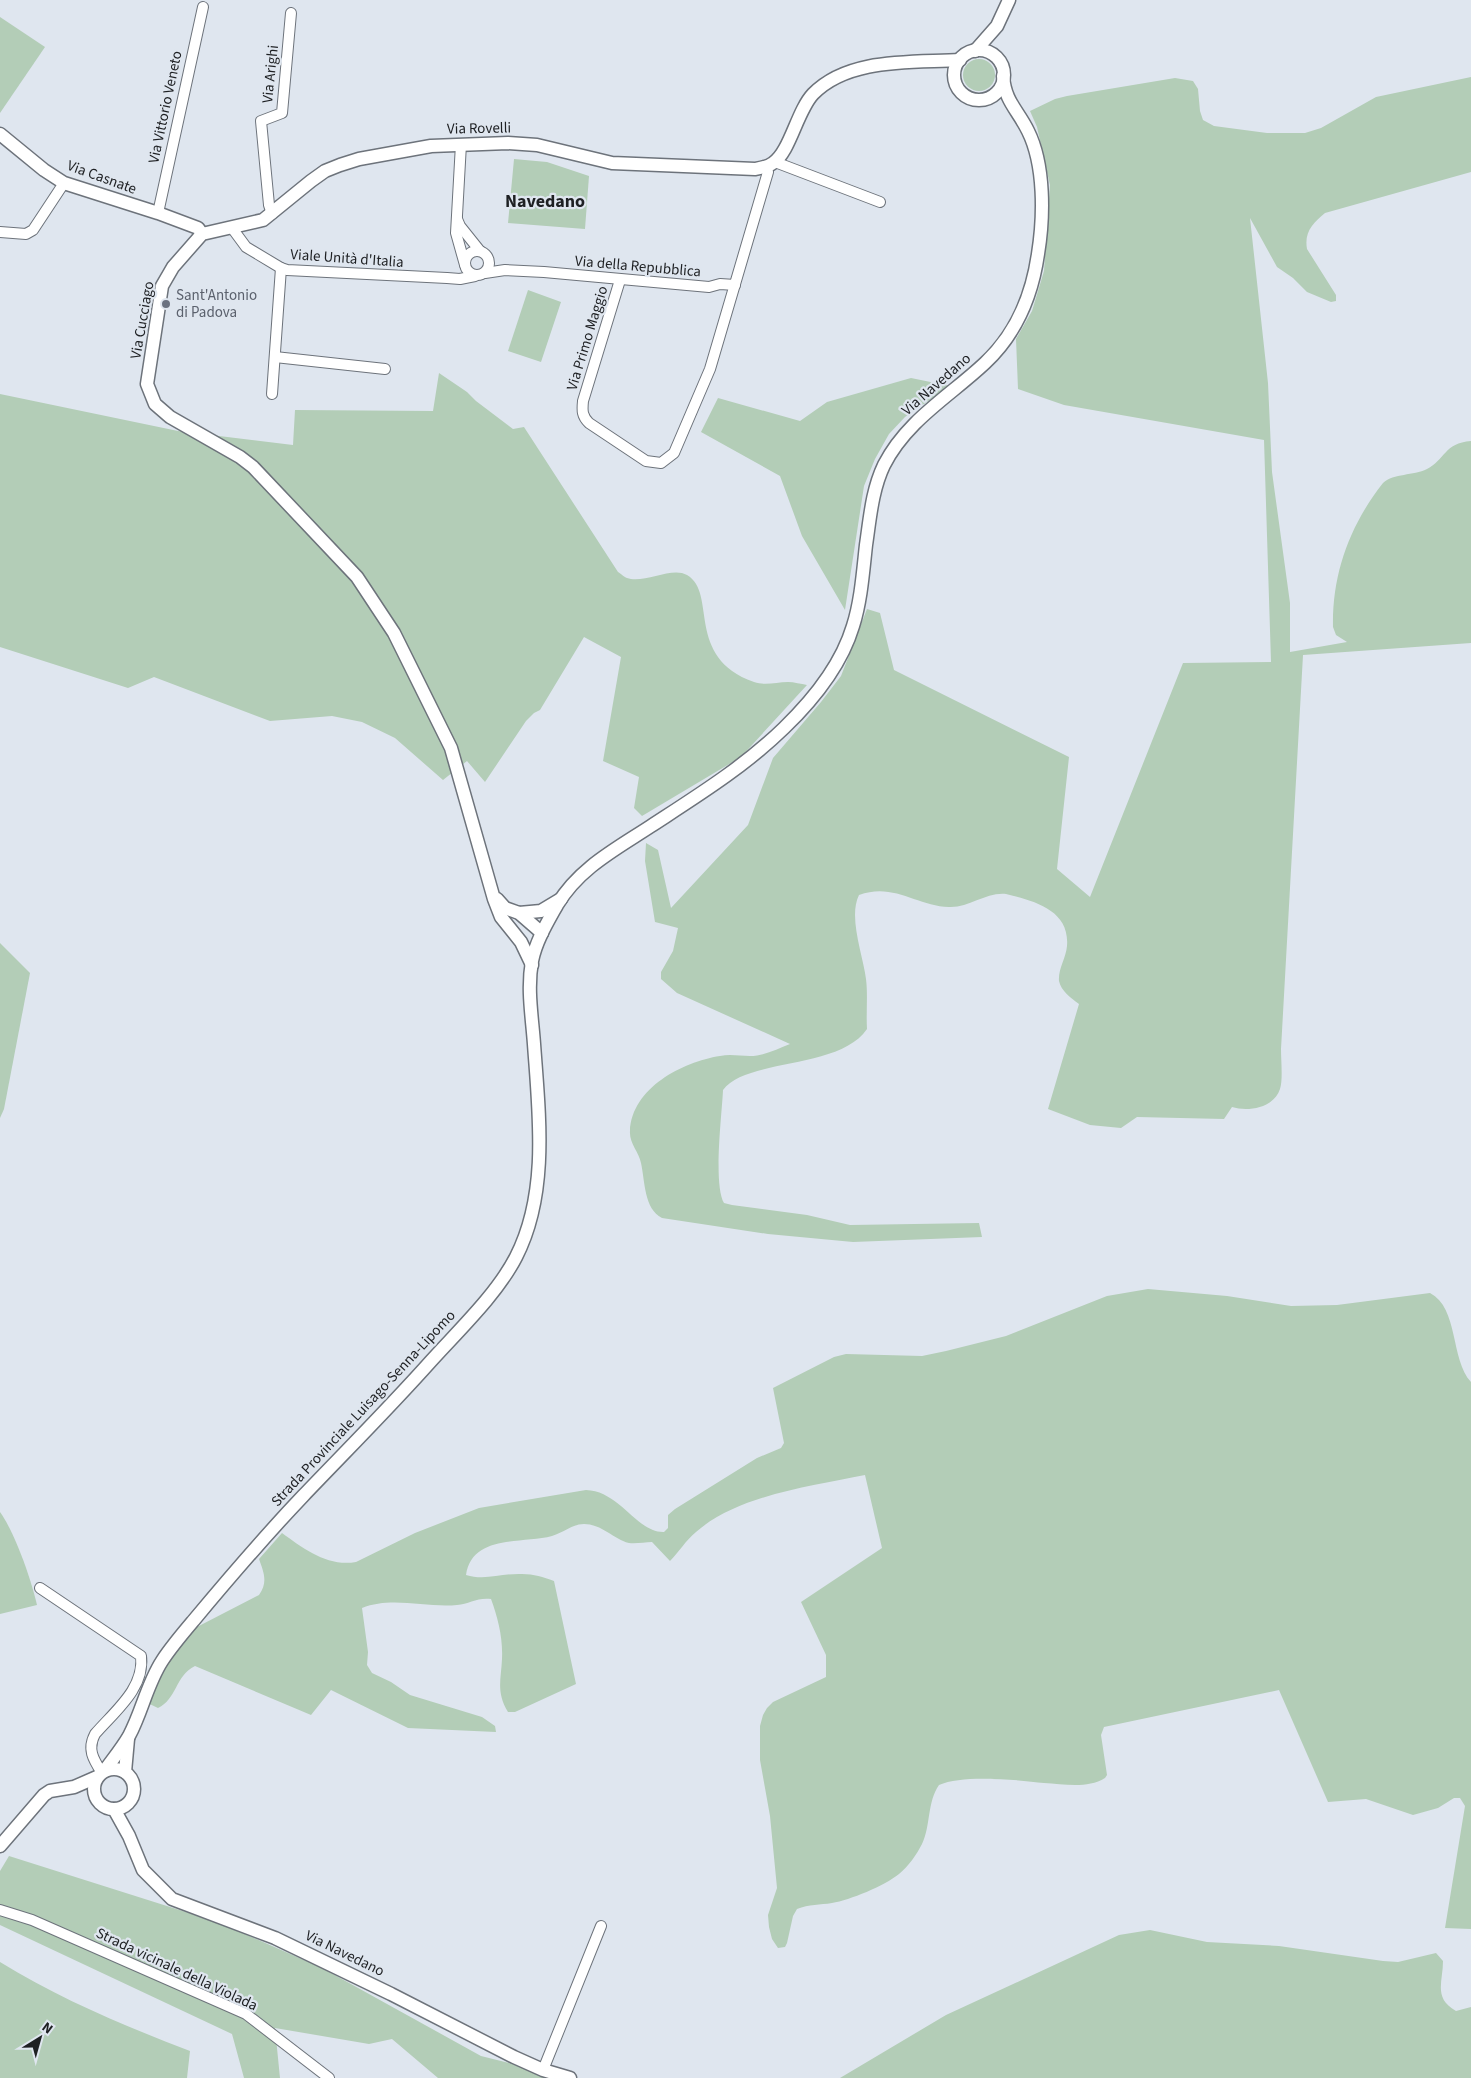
<svg xmlns="http://www.w3.org/2000/svg" width="1471" height="2078" font-family="'Source Sans 3',sans-serif">
<rect width="100%" height="100%" fill="#dfe6ef"/>
<g fill="#b3cdb7">
<polygon points="0,17 45,47 0,113"/>
<circle cx="979" cy="75" r="16"/>
<path d="M1471,77V172L1325,213C1313,223 1304,232 1307,249L1336,295V301L1331,302L1307,292L1293,278L1277,267L1250,218L1268,383L1272,472L1290,603V652L1347,642L1336,635L1333,627C1332,573 1350,525 1383,483C1394,473 1413,476 1427,469C1445,460 1444,443 1471,441V643L1303,655L1281,1049C1281,1060 1283,1080 1280,1089C1274,1108 1248,1112 1232,1107L1224,1119L1137,1117L1121,1128L1090,1125L1048,1109L1079,1004C1071,998 1061,991 1059,981C1058,969 1066,958 1067,946C1070,910 1034,901 1006,894C986,892 969,908 949,907C917,906 893,882 859,895C848,917 863,955 866,979C868,995 866,1013 867,1029C839,1070 746,1058 723,1090C722,1114 713,1184 724,1203L732,1205L807,1215L850,1225L979,1223L982,1237L853,1242L768,1234L662,1218C644,1209 645,1181 641,1163C639,1152 629,1143 630,1131C632,1088 682,1062 720,1056C730,1054 740,1056 750,1056C764,1056 777,1049 790,1044L677,993L661,979V972L673,951L678,928L655,922L645,861L646,843L658,850L671,908L748,825L773,758L821,702L841,676L867,609L880,613L894,670L1069,757L1057,869L1090,897L1183,663L1271,662L1264,440L1064,405L1018,389L1016,339L1032,311L1044,271L1050,185L1037,127L1030,111L1055,99L1067,96L1175,78L1193,81L1198,89L1200,111L1203,120L1214,126L1267,133H1305L1321,128L1376,97Z"/>
<polygon points="514,159 547,162 589,176 585,229 508,223"/>
<polygon points="528,290 561,302 541,362 508,351"/>
<path d="M439,373L467,392L476,401L513,429L524,427L618,572C620,573 624,577 627,578C644,584 672,566 687,575C718,593 684,657 754,682C766,686 776,682 788,682C794,682 801,684 807,685L741,757L642,816L634,808L639,777L603,761L621,657L584,637L540,710L534,713L526,721L485,782L467,761L443,780L395,738L362,722L332,716L270,721L154,677L128,688L0,647V394L178,431L293,445L295,410L433,411Z"/>
<polygon points="911,378 950,386 905,417 889,434 875,459 864,486 845,610 802,536 780,476 701,432 718,398 800,421 827,402"/>
<polygon points="0,943 30,973 4,1109 0,1118"/>
<path d="M1148,1289L1227,1296L1291,1306L1337,1305L1430,1293C1459,1308 1450,1359 1471,1382V1929L1445,1928L1465,1806L1460,1798H1454L1438,1808L1413,1815L1366,1799L1328,1802L1279,1690L1104,1727L1101,1735L1107,1775L1105,1778C1087,1789 1064,1784 1044,1783C1017,1780 963,1774 939,1785C927,1802 931,1825 922,1844C917,1854 908,1867 899,1874C884,1886 850,1900 832,1903C820,1905 809,1904 797,1909L793,1916L787,1943L785,1947L778,1948L772,1939L769,1927L768,1915L777,1888L770,1816L760,1760V1726L763,1715L767,1708L773,1702L826,1677V1655L801,1602L882,1548L865,1475C812,1486 738,1495 696,1532C686,1540 679,1552 670,1561L652,1542C645,1542 636,1544 629,1543C613,1539 602,1524 584,1524C572,1524 563,1533 552,1536C522,1544 472,1534 466,1575C485,1581 503,1573 522,1574C534,1574 543,1577 554,1581L576,1684L515,1712H508C496,1692 501,1680 502,1659C503,1638 498,1618 491,1599C478,1597 469,1604 457,1605C426,1608 392,1596 362,1608L368,1652L367,1665L372,1673L391,1682L410,1695L482,1717L495,1726L496,1732L408,1728L331,1690L311,1715L195,1666C175,1676 177,1699 158,1708L139,1699L195,1628L259,1595C268,1582 264,1573 259,1559L282,1533C304,1549 328,1567 356,1562L415,1533L479,1508L586,1490C620,1491 637,1533 664,1532L668,1528V1515L675,1509L757,1458L781,1448L784,1443L773,1388L834,1357L846,1354L922,1356L946,1351L1006,1336L1107,1296Z"/>
<path d="M0,1512C15,1533 31,1579 37,1605L0,1614Z"/>
<polygon points="9,1856 189,1913 238,1931 322,1968 481,2056 568,2078 438,2078 392,2039 369,2044 275,2028 280,2078 244,2078 232,2034 0,1925 0,1871"/>
<path d="M1150,1930L1207,1942L1279,1946L1383,1961L1398,1962L1436,1953L1443,1961C1443,1982 1433,1998 1456,2011L1471,2007V2078H840L946,2015L1119,1935Z"/>
<path d="M0,1962C60,1999 125,2026 190,2051L187,2078H0Z"/>
</g>
<g fill="none" stroke-linecap="round" stroke-linejoin="round">
<defs>
<g id="minor">
<polyline points="461,144 456,233 465,265"/>
<polyline points="775,162 880,202"/>
<polyline points="158,213 203,7"/>
<polyline points="272,214 269,205 261,121 282,113 291,13"/>
<polyline points="457,219 460,226 480,251"/>
<polyline points="232,228 246,247 281,268 287,270 447,278 460,279 475,276"/>
<polyline points="0,232 26,234 33,230 64,183"/>
<circle cx="477" cy="263" r="12"/>
<polyline points="485,273 505,270 544,272 709,287 720,284 735,285"/>
<path d="M620,280L583,401C582,411 582,416 589,423L646,461L661,463L674,453L710,369L768,172L766,166"/>
<polyline points="275,357 385,369"/>
<polyline points="272,394 281,268"/>
<path d="M40,1588L141,1656C145,1688 115,1711 95,1734C87,1749 93,1759 102,1773"/>
<polyline points="0,1910 32,1920 246,2014 329,2078"/>
<polyline points="543,2070 601,1926"/>
</g>
<g id="tertiary">
<circle cx="979" cy="75" r="25"/>
<polyline points="975,51 997,26 1009,0"/>
<polyline points="0,134 44,170 64,183 158,213 198,228 202,234"/>
<polyline points="497,899 505,908 519,913 542,933"/>
<polyline points="519,913 541,911 561,899"/>
<path d="M532,965L521,942L501,917L494,899L451,748L394,633L357,577L253,467L240,457L170,417L155,404L147,384L162,286L173,267L202,234L263,220L311,181L325,171L340,165L359,159L431,146L508,143L537,145L612,163L755,169C761,168 768,167 773,163C790,152 797,111 813,94C849,57 913,63 960,60"/>
<circle cx="114" cy="1789" r="20"/>
<path d="M105,1770C113,1759 122,1748 129,1736C142,1712 147,1684 162,1661C171,1647 183,1633 194,1620C229,1578 265,1536 303,1496C346,1451 390,1407 431,1361C459,1330 497,1294 516,1257C549,1193 539,1114 534,1044C532,1016 527,989 532,961C536,941 547,923 557,905C579,868 616,849 651,826C697,796 744,767 784,728C813,700 841,666 853,626C861,601 863,572 866,545C870,518 872,490 884,465C907,420 950,396 985,363C1017,333 1032,296 1038,254C1044,217 1045,165 1028,131C1018,110 1005,102 1003,76"/>
<polyline points="125,1772 128,1739"/>
<polyline points="114,1809 129,1836 143,1870 172,1899 275,1938 391,1994 514,2057 543,2070 570,2078"/>
<polyline points="0,1846 44,1795 50,1791 74,1787 97,1777"/>
</g>
</defs>
<use href="#minor" stroke="#6d737b" stroke-width="12"/>
<use href="#tertiary" stroke="#6d737b" stroke-width="15"/>
<use href="#minor" stroke="#fff" stroke-width="10"/>
<use href="#tertiary" stroke="#fff" stroke-width="12"/>
</g>
<circle fill="#6b7280" stroke="#dfe6ef" stroke-width="2" cx="166" cy="304" r="5"/>
<g text-anchor="middle" stroke-width="4.5" stroke-linejoin="round" paint-order="stroke">
<g font-size="15" fill="#1e2023" stroke="#dfe6ef">
<text transform="translate(270 74) rotate(-84)" y="5">Via Arighi</text>
<text transform="translate(165 107) rotate(-78)" y="5">Via Vittorio Veneto</text>
<text transform="translate(479 128) rotate(-1)" y="5">Via Rovelli</text>
<text transform="translate(102 177) rotate(20)" y="5">Via Casnate</text>
<text transform="translate(347 258) rotate(4)" y="5">Viale Unità d'Italia</text>
<text transform="translate(638 266) rotate(5)" y="5">Via della Repubblica</text>
<text transform="translate(142 320) rotate(-80)" y="5">Via Cucciago</text>
<text transform="translate(587 338) rotate(-73)" y="5">Via Primo Maggio</text>
<text transform="translate(936 384) rotate(-41)" y="5">Via Navedano</text>
<text transform="translate(363 1408) rotate(-47)" y="5">Strada Provinciale Luisago-Senna-Lipomo</text>
<text transform="translate(345 1953) rotate(26)" y="5">Via Navedano</text>
<text transform="translate(177 1969) rotate(25)" y="5">Strada vicinale della Violada</text>
</g>
<g font-size="15" fill="#5b616d" stroke="#dfe6ef" text-anchor="start">
<text x="176" y="300">Sant'Antonio<tspan x="176" dy="17">di Padova</tspan></text>
</g>
<g font-size="18" font-weight="bold" fill="#1e2023" stroke="#dfe6ef">
<text x="545" y="207">Navedano</text>
</g>
</g>
<g transform="translate(40 2038) rotate(37)" stroke="#dfe6ef" stroke-width="4" paint-order="stroke">
<path d="M0-4L9 19L0 12L-9 19Z" fill="#1e2023"/>
<text y="-8" font-size="14" font-weight="bold" text-anchor="middle" fill="#1e2023">N</text>
</g>
</svg>
